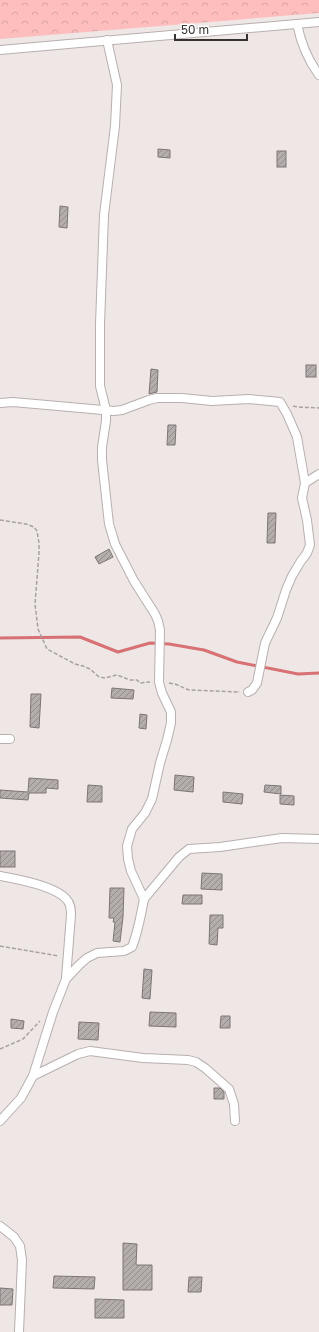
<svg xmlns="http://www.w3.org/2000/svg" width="319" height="1332" font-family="'Golos Text',sans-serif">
<defs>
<pattern id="forest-crowns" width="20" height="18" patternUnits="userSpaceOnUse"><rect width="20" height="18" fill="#fdbebd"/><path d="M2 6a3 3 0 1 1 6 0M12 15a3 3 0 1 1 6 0" fill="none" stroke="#d9a4a3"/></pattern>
<pattern id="building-hatch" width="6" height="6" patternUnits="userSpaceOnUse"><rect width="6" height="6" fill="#b5acac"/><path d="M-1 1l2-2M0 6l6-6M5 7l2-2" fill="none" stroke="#948d8d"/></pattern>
</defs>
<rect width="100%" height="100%" fill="#efe6e6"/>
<polygon fill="url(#forest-crowns)" points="0,0 319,0 319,13 0,39"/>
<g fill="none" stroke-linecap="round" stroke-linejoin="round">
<polyline stroke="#d87173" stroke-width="3" points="0,638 80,637 118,652 150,643 169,644 204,650 237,662 298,674 319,673"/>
</g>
<g fill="url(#building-hatch)" stroke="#7e7676">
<polygon points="158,149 170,150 170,158 158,157"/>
<rect x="277" y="151" width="9" height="16"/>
<polygon points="60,206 68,207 67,228 59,227"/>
<rect x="306" y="365" width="10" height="12"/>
<polygon points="151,369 158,370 157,392 149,394"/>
<polygon points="168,425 176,425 175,445 167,445"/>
<polygon points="268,513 276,513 275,543 267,543"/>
<polygon points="109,549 113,557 99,564 95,557"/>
<polygon points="112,688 134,690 133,699 111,698"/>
<polygon points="31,694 41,694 39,728 30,727"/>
<polygon points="140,714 147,715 146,729 139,728"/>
<polygon points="175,775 194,777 193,792 174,790"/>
<polygon points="29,778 58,780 58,789 46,788 46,793 29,793 28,800 0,798 0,790 28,792"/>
<polygon points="88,785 102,786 102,802 87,802"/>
<polygon points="265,785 281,786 281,794 264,792"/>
<polygon points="223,792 243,794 242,804 223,802"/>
<polygon points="280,795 294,796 294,805 280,804"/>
<rect x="0" y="851" width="15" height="16"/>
<polygon points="202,873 222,874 222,890 201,889"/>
<polygon points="110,888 124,888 123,917 120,942 113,941 115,922 113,922 114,918 109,918"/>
<polygon points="183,895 202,895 202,904 182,904"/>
<polygon points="210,915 223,915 223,928 218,928 217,945 209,944"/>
<polygon points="144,969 152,970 150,999 142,998"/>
<polygon points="150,1012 176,1013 176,1027 149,1026"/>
<polygon points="221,1016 230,1016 230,1028 220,1028"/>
<polygon points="11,1019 24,1021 23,1029 11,1028"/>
<polygon points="79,1022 99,1023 98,1040 78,1039"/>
<polygon points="214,1088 220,1088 224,1092 224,1099 214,1099"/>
<polygon points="123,1243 137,1244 136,1265 152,1265 152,1290 123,1290"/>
<polygon points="54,1276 95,1277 94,1289 53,1288"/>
<polygon points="189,1277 202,1277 201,1292 188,1292"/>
<polygon points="0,1288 13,1289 12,1305 0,1305"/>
<polygon points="95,1299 124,1300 124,1318 95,1318"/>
</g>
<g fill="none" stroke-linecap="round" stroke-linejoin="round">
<defs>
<g id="street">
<path d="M297,24C301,43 307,59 319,75"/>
<polyline points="0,50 319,22"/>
<polyline points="0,403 13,402 114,411 122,410 149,400 157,398 182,398 212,401 249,399 280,402 287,414 297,437 305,483 319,474"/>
<polyline points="248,692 252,690 257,683 265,643 277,618 286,590 292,576 301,561 307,553 310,545 307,520 302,498 305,483"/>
<polyline points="0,739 10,739"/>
<path d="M0,876C17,879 56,886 67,900C71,904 71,910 71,915L66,978"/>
<polyline points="144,899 179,857 189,849 220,847 282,838 319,839"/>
<polyline points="33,1076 78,1054 90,1051 143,1058 188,1060 196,1062 205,1068 229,1089 234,1104 235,1121"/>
<path d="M0,1121L21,1098L33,1076L53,1012L66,979L79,965L87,958L97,953L124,951L132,947C138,932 141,915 144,899L131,871L128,859L127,846L132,829L145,813L152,799L160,763L167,740L171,723V712L162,693L159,682L160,630L158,621L155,614L134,581L115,544L109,524L102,460V447L106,421V410L100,386V324L104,215L115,126L117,85L107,40"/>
<polyline points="0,1226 14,1237 20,1246 22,1260 19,1332"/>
</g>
</defs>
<use href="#street" stroke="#b8afaf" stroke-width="10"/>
<g stroke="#a9a2a2" stroke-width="1.5" stroke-dasharray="4 2" stroke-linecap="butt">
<path d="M293,406C302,408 310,407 319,408"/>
<polyline points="0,520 26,524 34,527 37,531 39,543 39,553 35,604 38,629 47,649 75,664 83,666 90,669 99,677 105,678 117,675 130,680 137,680 140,683 150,682"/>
<polyline points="169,683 175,684 189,690 240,692"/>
<polyline points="0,946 59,956"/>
<polyline points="0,1049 23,1039 40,1021"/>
</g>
<use href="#street" stroke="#fff" stroke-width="8"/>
</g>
<path d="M175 34v6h72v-6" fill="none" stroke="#353131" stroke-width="2"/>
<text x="181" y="34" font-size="12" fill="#353131" stroke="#ffffff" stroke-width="3" paint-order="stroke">50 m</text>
</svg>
